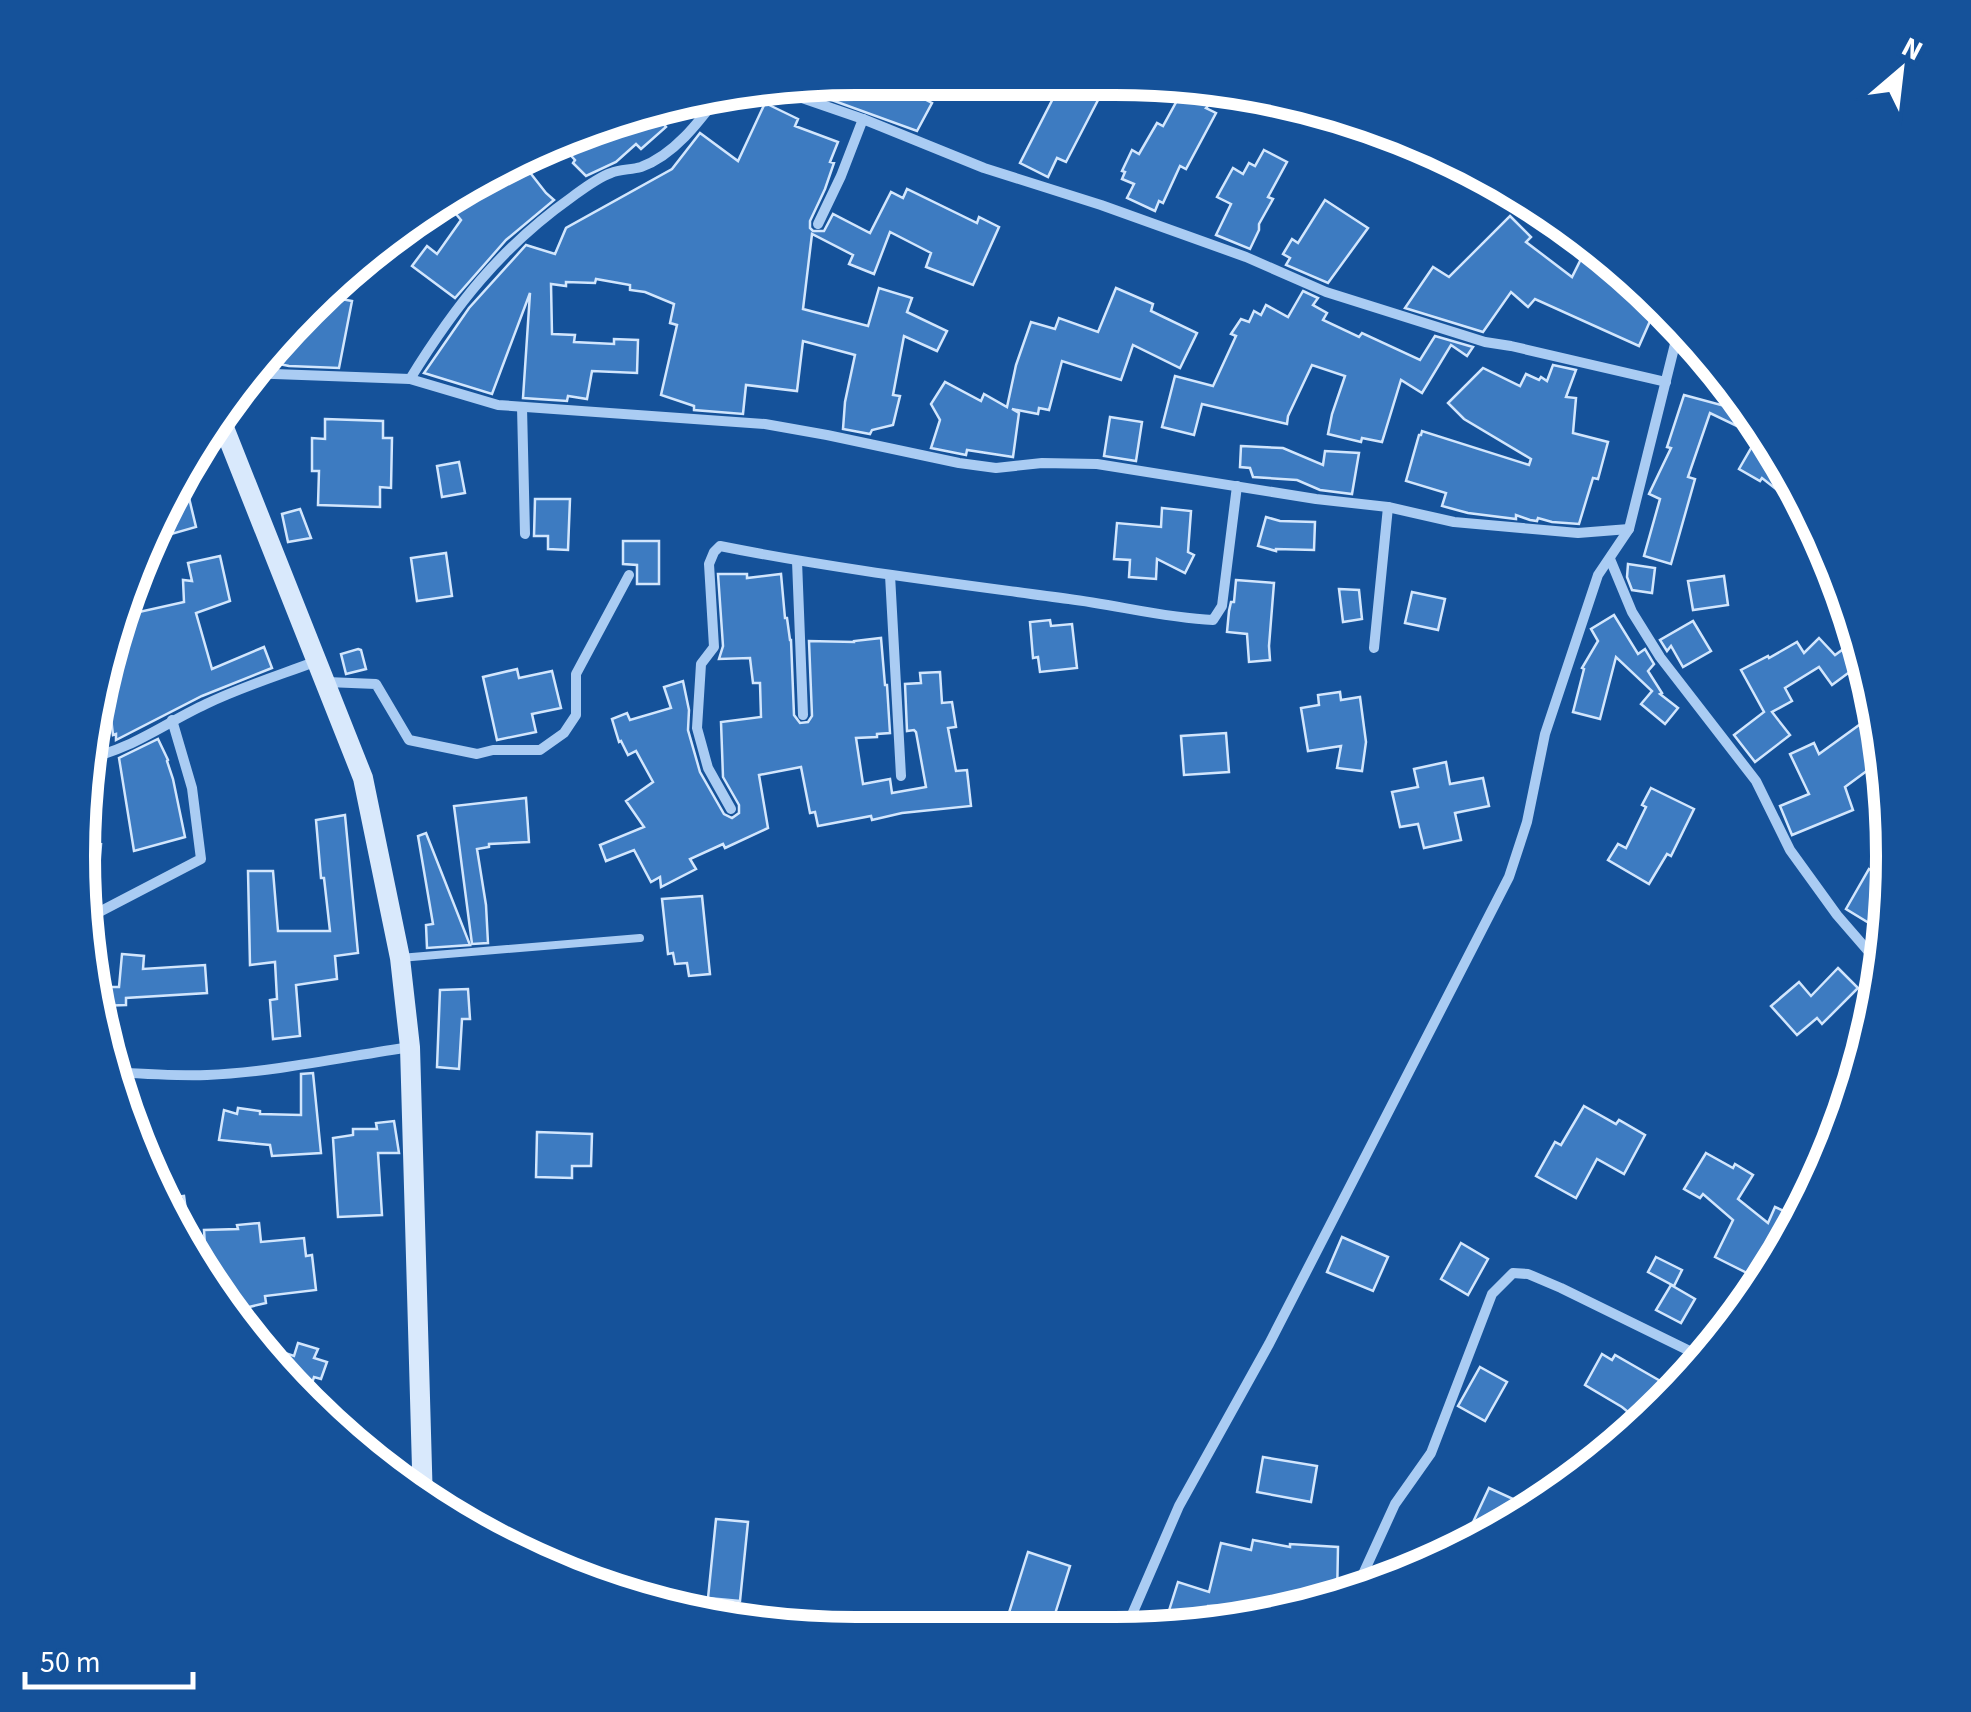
<svg xmlns="http://www.w3.org/2000/svg" width="1971" height="1712" font-family="'Source Sans 3',sans-serif">
<rect width="100%" height="100%" fill="#15529a"/>
<g fill="#3d7bc1" stroke="#d2e6fd" stroke-width="2.5">
<polygon points="841,79 879,96 887,80 932,103 917,131 793,86"/>
<polygon points="1062,81 1098,100 1066,162 1057,158 1048,177 1020,163"/>
<polygon points="1167,83 1217,84 1225,87 1206,108 1216,113 1186,169 1180,166 1163,203 1159,201 1155,211 1127,198 1134,184 1122,179 1125,172 1122,171 1132,150 1139,154 1157,123 1163,126 1180,95"/>
<polygon points="765,103 798,119 795,126 838,142 830,162 834,163 825,189 810,221 810,228 813,231 824,231 833,214 870,233 891,192 903,198 907,189 977,223 979,217 999,227 973,285 926,267 931,253 890,232 874,274 849,264 853,255 812,234 803,309 868,326 879,288 912,298 907,312 947,331 937,351 904,336 893,395 900,396 893,425 872,430 870,434 843,429 845,402 855,355 803,341 797,391 746,385 743,414 694,410 694,406 661,395 677,325 670,323 674,304 645,292 630,290 630,285 596,279 595,283 566,282 566,286 551,284 552,334 575,335 574,342 614,344 614,339 638,340 637,373 592,371 587,399 568,396 567,401 523,398 530,293 492,394 424,373 469,308 526,245 555,254 566,228 672,169 700,133 738,161"/>
<polygon points="648,106 666,127 641,149 636,144 616,162 586,176 573,163 575,160 565,149 587,130"/>
<polygon points="1264,150 1287,162 1268,197 1273,199 1259,224 1259,230 1250,249 1216,235 1231,204 1217,197 1233,168 1243,174 1249,163 1255,166"/>
<polygon points="517,156 546,193 554,200 506,240 455,298 412,266 427,246 437,254 461,220 446,202"/>
<polygon points="1325,200 1368,228 1328,283 1286,265 1290,258 1283,254 1292,239 1298,243"/>
<polygon points="1510,216 1531,237 1526,242 1572,277 1584,253 1606,264 1609,258 1626,273 1622,283 1651,297 1658,303 1639,346 1535,299 1528,307 1511,292 1483,332 1405,308 1433,267 1449,277"/>
<polygon points="1116,288 1153,304 1151,311 1197,333 1180,368 1133,345 1121,380 1062,361 1049,410 1039,408 1038,414 1012,409 1019,413 1013,457 967,450 966,455 931,448 940,420 931,404 945,382 981,401 984,394 1007,407 1016,365 1031,322 1055,329 1059,318 1098,332"/>
<polygon points="1303,291 1318,298 1313,305 1327,313 1323,320 1359,337 1362,333 1420,360 1435,336 1473,347 1467,356 1451,345 1422,393 1401,380 1382,442 1362,438 1361,442 1328,434 1332,414 1345,376 1312,365 1288,416 1287,424 1202,404 1194,435 1162,427 1175,376 1213,386 1236,336 1231,334 1241,319 1249,322 1254,311 1261,315 1266,305 1288,317"/>
<polygon points="320,295 352,301 339,368 289,366 259,360"/>
<polygon points="1553,365 1576,370 1566,397 1576,398 1573,433 1608,442 1598,479 1593,478 1579,524 1552,522 1538,518 1537,521 1530,520 1516,515 1516,519 1468,513 1442,506 1446,493 1406,481 1419,435 1421,435 1422,431 1529,465 1531,459 1464,419 1448,403 1483,368 1520,386 1526,374 1539,380 1541,377 1547,381"/>
<polygon points="1684,395 1751,413 1789,467 1809,510 1786,497 1762,478 1760,481 1739,469 1758,436 1710,413 1688,477 1695,479 1671,564 1644,556 1660,499 1649,494 1671,448 1667,447"/>
<polygon points="1110,417 1142,422 1136,461 1104,456"/>
<polygon points="325,419 383,421 383,438 392,438 391,488 380,487 380,507 318,505 319,471 312,471 312,438 325,439"/>
<polygon points="1241,446 1283,448 1323,465 1325,451 1359,453 1352,494 1320,490 1297,480 1253,477 1250,468 1240,467"/>
<polygon points="459,462 465,493 442,497 437,466"/>
<polygon points="184,477 196,527 147,541"/>
<polygon points="535,499 570,499 568,550 548,549 548,536 534,536"/>
<polygon points="1162,508 1191,511 1188,552 1194,555 1185,573 1157,559 1156,579 1129,577 1130,560 1114,559 1117,523 1161,527"/>
<polygon points="300,509 311,538 288,542 282,514"/>
<polygon points="1266,517 1280,521 1315,522 1314,550 1276,549 1276,551 1258,546"/>
<polygon points="623,541 659,541 659,584 637,584 637,565 623,564"/>
<polygon points="446,553 452,596 417,601 411,558"/>
<polygon points="220,556 230,601 196,613 212,669 264,647 272,668 202,696 116,740 116,734 113,735 106,675 121,616 184,602 183,580 192,581 188,563"/>
<polygon points="1628,564 1655,568 1652,593 1632,590 1627,577"/>
<polygon points="718,574 747,574 747,578 781,574 785,618 787,618 790,640 791,640 794,715 800,723 808,722 812,716 809,641 854,642 854,641 881,638 885,685 887,685 890,733 877,734 877,737 856,738 863,784 890,779 892,793 926,787 916,732 914,730 907,731 905,684 921,683 920,673 940,672 942,703 952,702 956,727 948,728 956,771 967,770 971,806 902,813 872,820 871,816 818,826 815,812 810,813 801,767 759,775 768,828 725,848 723,844 690,859 696,869 661,887 660,877 651,882 634,850 606,861 600,845 644,827 626,801 653,782 636,751 628,755 621,741 619,742 612,719 627,713 630,720 671,708 664,687 683,681 689,710 688,730 700,772 724,814 732,818 739,813 739,805 723,777 721,722 761,717 760,683 753,683 750,658 719,659 723,646"/>
<polygon points="1724,576 1728,605 1693,610 1688,581"/>
<polygon points="1236,580 1274,583 1269,646 1270,660 1249,662 1247,634 1227,632 1229,611 1231,602 1234,602"/>
<polygon points="1339,589 1359,590 1362,619 1343,622"/>
<polygon points="1412,592 1445,599 1438,630 1405,623"/>
<polygon points="1614,615 1638,654 1645,649 1654,664 1648,671 1662,693 1660,694 1678,708 1665,724 1641,704 1652,691 1616,657 1600,719 1573,712 1584,669 1582,668 1598,641 1591,629"/>
<polygon points="1050,620 1051,626 1072,624 1077,668 1040,672 1038,657 1033,658 1030,622"/>
<polygon points="1693,621 1711,651 1683,667 1671,646 1667,651 1660,640"/>
<polygon points="1819,638 1835,655 1842,650 1855,668 1832,685 1819,667 1785,688 1792,701 1772,712 1790,735 1755,762 1734,735 1764,712 1741,670 1768,656 1769,658 1797,642 1804,653"/>
<polygon points="358,649 361,650 366,669 346,674 341,654"/>
<polygon points="517,669 519,678 552,671 561,708 532,714 536,732 497,740 483,677"/>
<polygon points="1340,692 1341,700 1360,697 1366,742 1362,771 1337,768 1341,746 1308,751 1301,708 1319,705 1318,695"/>
<polygon points="1866,720 1885,745 1887,756 1845,787 1853,810 1792,835 1780,806 1809,794 1790,754 1814,743 1819,754"/>
<polygon points="1226,733 1229,772 1184,775 1181,736"/>
<polygon points="158,739 168,760 167,761 173,779 185,837 134,851 119,758"/>
<polygon points="1446,762 1450,784 1483,778 1489,806 1455,813 1461,840 1424,848 1418,824 1400,827 1392,792 1418,787 1414,769"/>
<polygon points="1651,788 1694,809 1671,856 1667,854 1649,884 1608,860 1618,844 1626,848 1646,807 1642,805"/>
<polygon points="526,798 529,842 489,844 489,847 477,849 486,905 488,943 472,944 454,806"/>
<polygon points="345,815 358,953 335,956 337,979 296,985 300,1036 273,1039 270,1000 277,999 275,962 250,965 248,871 273,871 278,931 330,931 324,878 321,878 316,820"/>
<polygon points="426,833 470,945 427,948 426,925 433,924 418,836"/>
<polygon points="81,842 101,844 97,896 80,895"/>
<polygon points="1869,869 1891,880 1892,907 1887,934 1846,909"/>
<polygon points="702,896 710,974 689,976 687,963 675,964 673,953 668,954 662,899"/>
<polygon points="122,954 144,956 143,969 205,965 207,993 126,998 126,1005 99,1006 95,987 119,987"/>
<polygon points="1838,968 1858,988 1822,1024 1817,1018 1797,1035 1771,1006 1799,982 1811,996"/>
<polygon points="468,989 470,1019 462,1019 459,1069 437,1067 440,990"/>
<polygon points="313,1073 321,1153 272,1156 270,1145 219,1140 224,1110 237,1114 238,1108 260,1111 260,1114 301,1115 301,1074"/>
<polygon points="1584,1106 1616,1124 1619,1120 1645,1135 1624,1174 1597,1159 1576,1198 1536,1176 1555,1142 1561,1145"/>
<polygon points="394,1121 399,1153 378,1153 382,1215 338,1217 333,1138 353,1135 353,1129 377,1129 376,1123"/>
<polygon points="537,1132 592,1134 591,1166 572,1166 572,1178 536,1177"/>
<polygon points="1706,1153 1733,1168 1735,1164 1753,1175 1738,1199 1768,1223 1775,1207 1802,1219 1787,1243 1783,1241 1763,1281 1715,1257 1733,1220 1703,1194 1700,1198 1684,1189"/>
<polygon points="184,1196 188,1225 173,1226 161,1199"/>
<polygon points="259,1223 261,1242 304,1238 306,1256 312,1255 316,1290 265,1296 266,1303 232,1311 207,1278 204,1230 238,1229 237,1225"/>
<polygon points="1342,1237 1388,1257 1373,1291 1327,1272"/>
<polygon points="1461,1243 1488,1259 1468,1295 1441,1279"/>
<polygon points="1656,1257 1682,1270 1674,1286 1648,1272"/>
<polygon points="1671,1285 1695,1299 1681,1323 1656,1310"/>
<polygon points="298,1343 318,1349 314,1358 327,1362 321,1379 314,1377 305,1405 258,1344 294,1356"/>
<polygon points="1602,1354 1612,1360 1615,1355 1676,1390 1644,1425 1622,1407 1585,1385"/>
<polygon points="1480,1367 1507,1382 1485,1421 1458,1406"/>
<polygon points="1263,1457 1317,1466 1311,1502 1257,1492"/>
<polygon points="1489,1488 1522,1503 1511,1525 1460,1550"/>
<polygon points="716,1519 748,1522 740,1601 708,1598"/>
<polygon points="1253,1540 1290,1547 1290,1544 1338,1547 1337,1599 1253,1616 1257,1605 1208,1606 1202,1626 1162,1633 1178,1582 1209,1592 1221,1543 1251,1550"/>
<polygon points="1028,1552 1070,1566 1050,1630 1008,1616"/>
</g>
<g fill="none" stroke-linecap="round" stroke-linejoin="round">
<polyline stroke="#aaccf3" stroke-width="8" points="400,958 640,938"/>
<g stroke="#aaccf3" stroke-width="10">
<polyline points="773,88 863,119 984,168 1101,205 1246,257 1326,292 1485,342 1511,346 1666,382"/>
<polyline points="818,224 841,176 863,119"/>
<polyline points="247,373 410,379 498,405 765,424 827,435 959,463 996,468 1042,463 1097,464 1316,499 1388,507 1454,522 1578,533 1629,529"/>
<path d="M410,379C455,306 500,248 572,197C583,189 597,178 611,173C620,169 631,170 641,167C674,155 699,122 719,95"/>
<polyline points="522,407 525,534"/>
<polyline points="1610,559 1632,612 1660,657 1756,781 1790,850 1837,915 1869,952 1882,964"/>
<polyline points="797,561 803,715"/>
<polyline points="890,575 901,776"/>
<polyline points="1374,648 1388,507"/>
<polyline points="327,682 376,684 409,740 477,754 493,750 540,750 564,733 576,715 576,674 629,575"/>
<path d="M84,759C129,751 165,723 206,704C241,687 280,675 317,661"/>
<path d="M731,809L708,768L697,728L701,664L714,647L709,564L714,552L720,546C835,569 952,583 1069,599C1117,605 1165,618 1213,620L1222,606L1237,486"/>
<polyline points="82,921 201,859 192,788 172,720"/>
<path d="M112,1072C144,1074 175,1076 207,1075C275,1072 343,1057 410,1047"/>
<polyline points="1353,1596 1395,1504 1431,1453 1492,1294 1513,1273 1528,1274 1561,1288 1706,1359"/>
<polyline points="1124,1633 1179,1506 1269,1344 1509,877 1527,822 1545,734 1598,575 1629,529 1680,324"/>
</g>
<polyline stroke="#d9e9fc" stroke-width="20" points="219,415 363,778 400,958 410,1047 423,1503"/>
</g>
<path d="M0 0H1971V1712H0ZM856 95H1115A761 761 0 0 1 1876 856V856A761 761 0 0 1 1115 1617H856A761 761 0 0 1 95 856V856A761 761 0 0 1 856 95Z" fill="#15529a" fill-rule="evenodd"/>
<path fill="none" stroke="#fff" stroke-width="12" d="M856 95H1115A761 761 0 0 1 1876 856V856A761 761 0 0 1 1115 1617H856A761 761 0 0 1 95 856V856A761 761 0 0 1 856 95Z"/>
<g transform="translate(1901 70) rotate(28)" stroke="#15529a" stroke-width="8" paint-order="stroke">
<path d="M0-8L18 38L0 25L-18 38Z" fill="#ffffff"/>
<text y="-15" font-size="28" font-weight="bold" text-anchor="middle" fill="#ffffff">N</text>
</g>
<path d="M25 1672v15h168v-15" fill="none" stroke="#ffffff" stroke-width="5"/>
<text x="40" y="1672" font-size="30" fill="#ffffff" stroke="#15529a" stroke-width="8" paint-order="stroke">50 m</text>
</svg>
